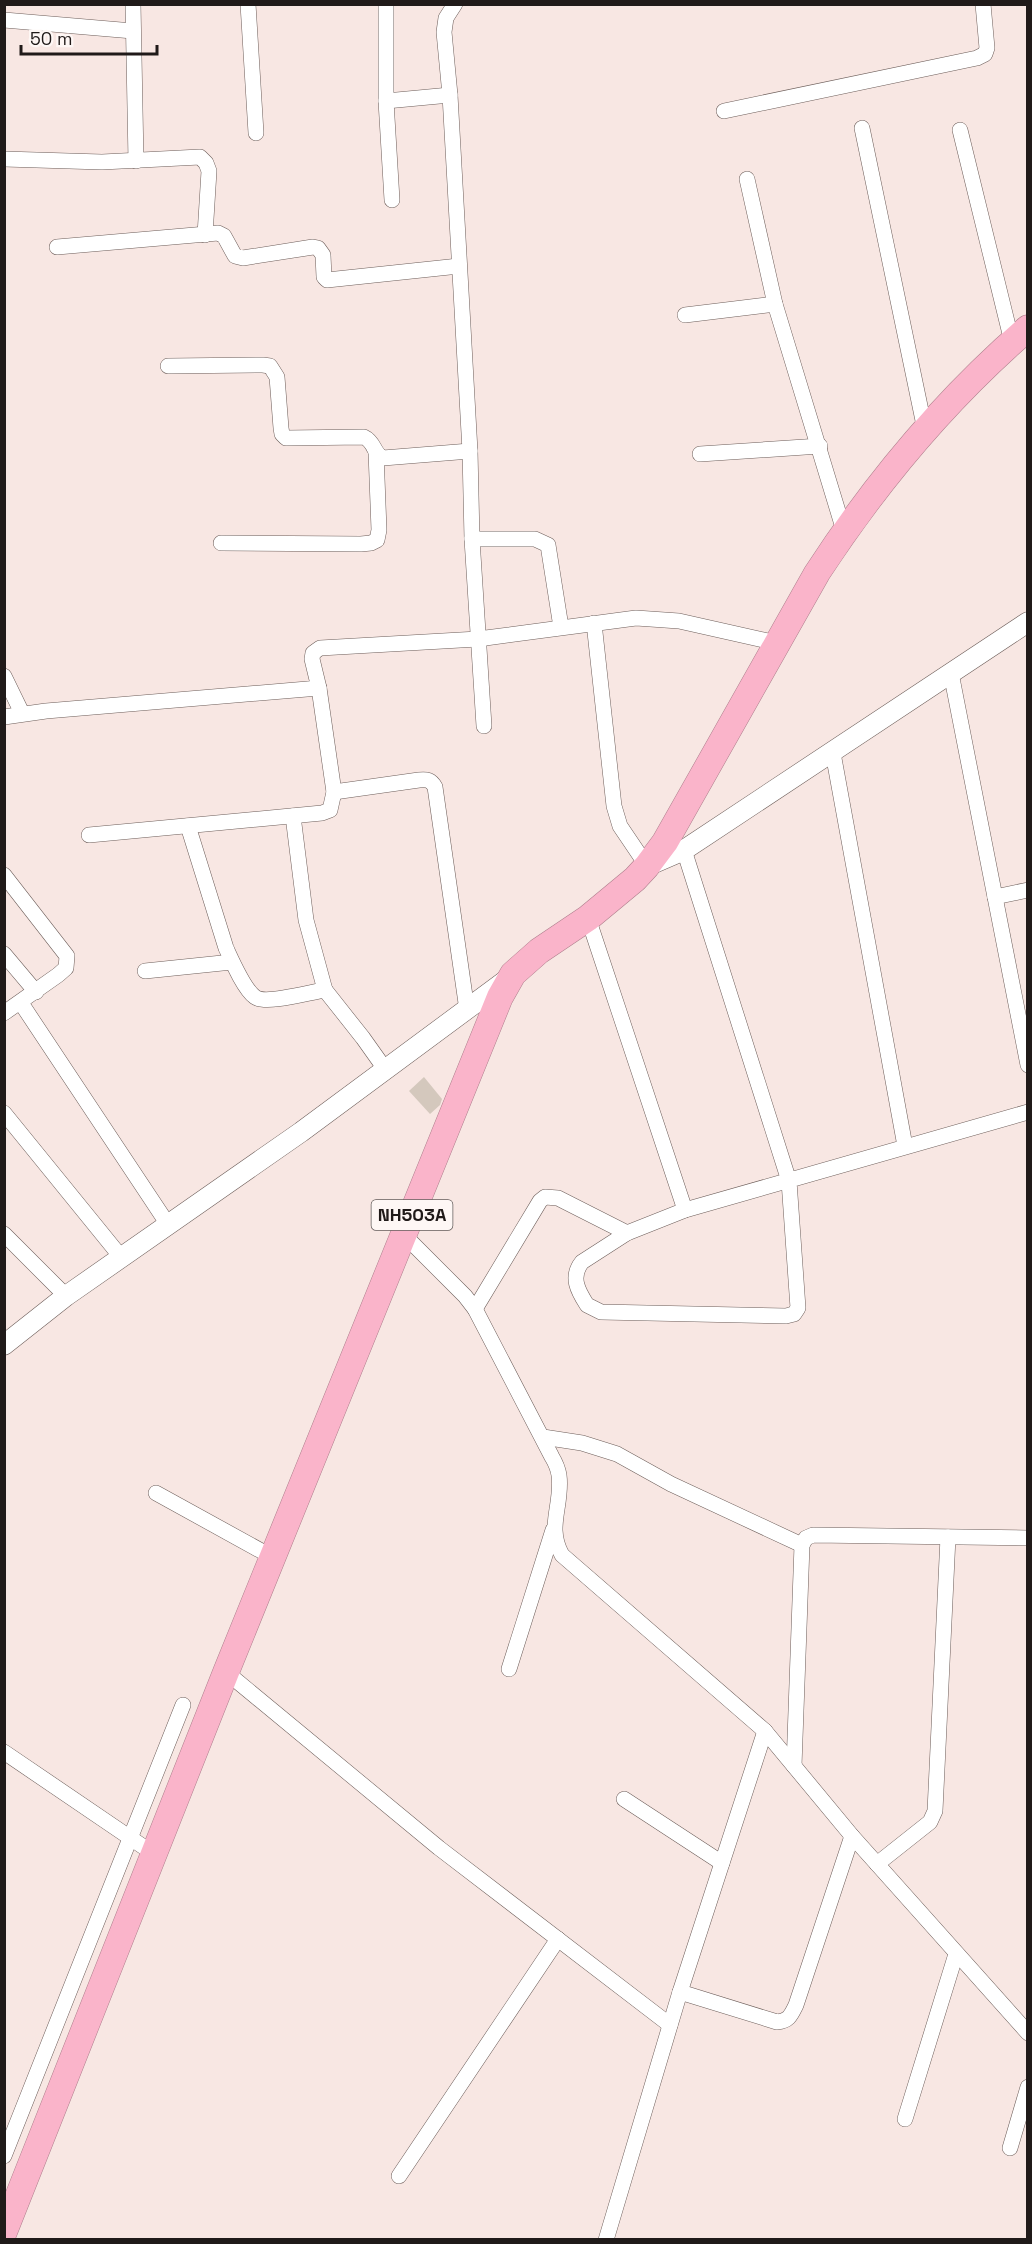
<svg xmlns="http://www.w3.org/2000/svg" width="1032" height="2244" font-family="'Space Grotesk',sans-serif">
<rect width="100%" height="100%" fill="#f8e7e3"/>
<polygon fill="#d4c8bd" points="424,1077 442,1099 440,1105 430,1114 409,1091"/>
<g fill="none" stroke-linecap="round" stroke-linejoin="round">
<defs>
<g id="street">
<polyline points="133,4 136,161"/>
<polyline points="248,4 256,133"/>
<polyline points="386,4 386,101 392,200"/>
<polyline points="455,4 446,18 444,32 450,95 470,451 472,539 535,539 548,545 561,627"/>
<polyline points="4,20 133,31"/>
<polyline points="386,101 450,95"/>
<polyline points="724,111 977,58 985,54 987,48 983,4"/>
<polyline points="862,128 925,430"/>
<polyline points="960,130 1012,342"/>
<polyline points="4,159 102,162 200,157 206,163 209,171 205,235"/>
<polyline points="747,179 775,304 844,531"/>
<polyline points="57,247 218,233 224,236 235,256 243,258 313,247 318,248 323,255 324,277 327,280 459,266"/>
<polyline points="685,315 775,304"/>
<path d="M168,366L263,365L270,366L277,377L281,428L282,434L286,438L364,437C375,442 373,453 383,458L470,451"/>
<polyline points="700,454 820,446"/>
<polyline points="472,539 484,726"/>
<polyline points="221,543 361,544 371,543 377,540 379,530 376,452"/>
<polyline points="594,623 614,806 620,826 647,866"/>
<polyline points="951,673 1028,1065"/>
<polyline points="4,676 22,713"/>
<polyline points="4,717 46,711 319,688 312,659 313,653 320,648 478,639 636,618 679,621 777,643"/>
<polyline points="833,753 905,1146"/>
<path d="M334,792L419,780C427,779 431,780 435,787L467,1010"/>
<polyline points="293,816 306,920 325,990"/>
<path d="M188,826L226,948C232,961 244,989 255,997C266,1005 310,992 325,990L363,1038L385,1069"/>
<polyline points="89,835 322,813 330,810 334,792 319,688"/>
<path d="M684,850L789,1181L798,1308L794,1314L786,1316L601,1312L587,1305C578,1291 570,1277 582,1262L627,1233L685,1210L1028,1112"/>
<polyline points="4,875 67,956 66,968 58,975 4,1013"/>
<polyline points="995,897 1028,890"/>
<polyline points="588,918 685,1210"/>
<polyline points="4,954 36,992"/>
<polyline points="145,971 232,962"/>
<polyline points="21,1003 169,1226"/>
<polyline points="4,1113 121,1257"/>
<polyline points="4,1234 66,1296"/>
<path d="M404,1235L465,1296L475,1309L552,1457C555,1462 558,1469 559,1475C563,1505 546,1527 562,1555L765,1731L852,1836L1028,2033"/>
<polyline points="475,1309 540,1201 545,1197 558,1198 627,1233"/>
<polyline points="543,1437 582,1443 617,1454 671,1484 802,1545"/>
<polyline points="156,1493 274,1558"/>
<polyline points="509,1669 553,1530"/>
<polyline points="226,1672 439,1848 670,2025"/>
<polyline points="4,1752 154,1854"/>
<polyline points="794,1766 802,1545 806,1538 813,1535 1028,1538"/>
<polyline points="624,1799 722,1863"/>
<polyline points="877,1864 930,1822 935,1811 948,1537"/>
<path d="M680,1992L777,2022C789,2021 791,2015 796,2005L852,1836"/>
<polyline points="905,2119 956,1954"/>
<polyline points="1010,2148 1028,2087"/>
<polyline points="4,2156 183,1705"/>
<polyline points="399,2176 558,1939"/>
<polyline points="606,2240 680,1992 765,1731"/>
</g>
<g id="secondary">
<polyline points="647,866 684,850 1028,622"/>
<polyline points="4,1345 66,1296 301,1132 509,978"/>
</g>
<path id="highway" d="M4,2232L226,1672L500,997L513,974L539,951L588,918L635,879L647,866L665,842L817,573C875,484 947,398 1028,328"/>
</defs>
<use href="#street" stroke="#6d5e5a" stroke-width="16"/>
<use href="#secondary" stroke="#6d5e5a" stroke-width="21"/>
<use href="#highway" stroke="#ae7e8c" stroke-width="27"/>
<use href="#street" stroke="#fff" stroke-width="15"/>
<use href="#secondary" stroke="#fff" stroke-width="20"/>
<use href="#highway" stroke="#fab4ca" stroke-width="26"/>
</g>
<g text-anchor="middle" stroke-width="6" stroke-linejoin="round" paint-order="stroke">
<rect fill="#fef7f5" stroke="#635c5b" stroke-width="1.5" x="371.5" y="1200" width="81" height="30" rx="4.5"/>
<g font-size="18" font-weight="bold" fill="#201a19">
<text x="412" y="1221">NH503A</text>
</g>
</g>
<rect width="1032" height="2244" fill="none" stroke="#201a19" stroke-width="12"/>
<path d="M21 45v9h136v-9" fill="none" stroke="#201a19" stroke-width="3"/>
<text x="30" y="45" font-size="18" fill="#201a19" stroke="#fef7f5" stroke-width="4.5" paint-order="stroke">50 m</text>
</svg>
